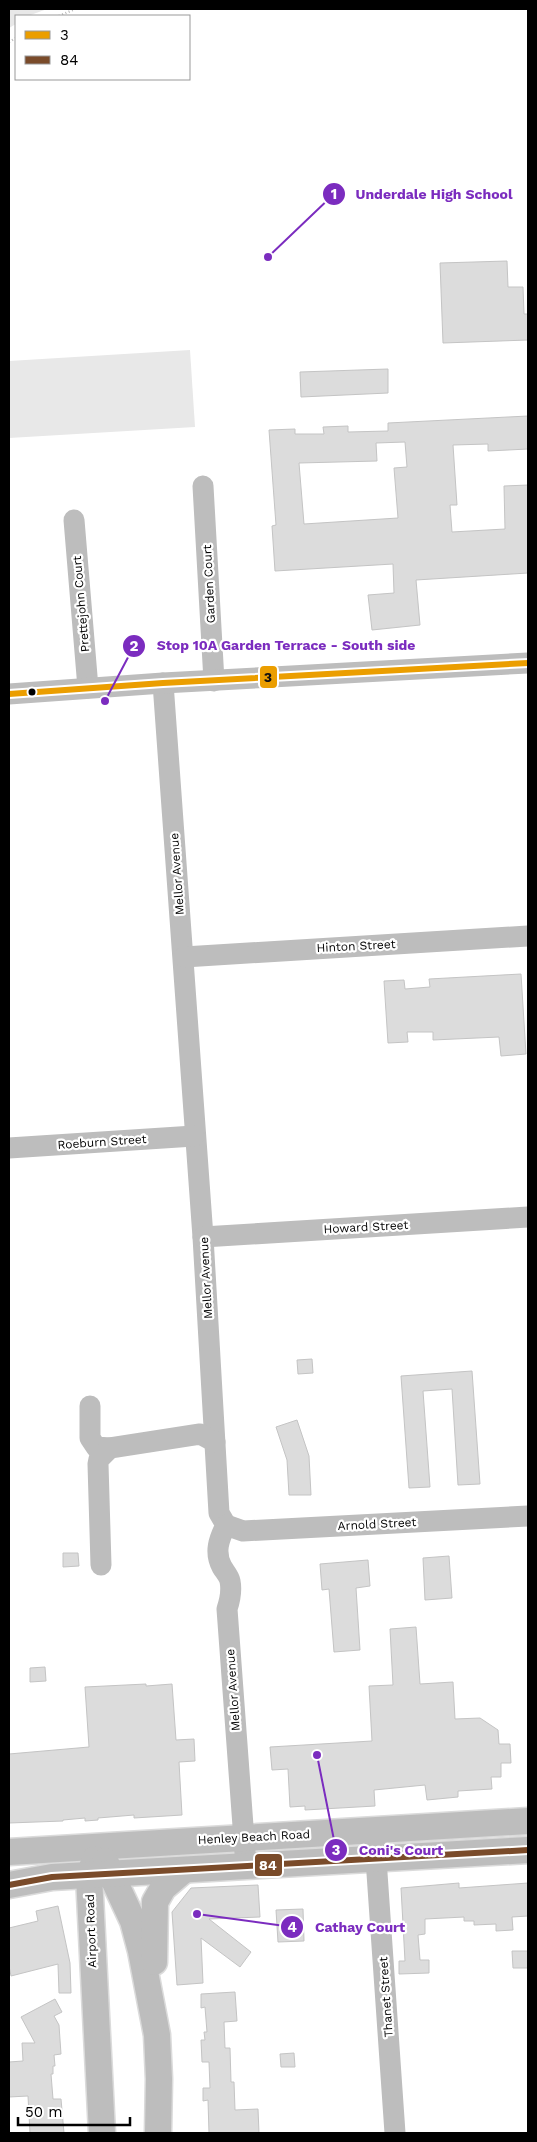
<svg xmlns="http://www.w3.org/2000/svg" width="537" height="2142" font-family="'Work Sans',sans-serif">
<defs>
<pattern id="park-tufts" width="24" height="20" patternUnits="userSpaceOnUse" patternTransform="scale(1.25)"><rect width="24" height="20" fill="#e8e8e8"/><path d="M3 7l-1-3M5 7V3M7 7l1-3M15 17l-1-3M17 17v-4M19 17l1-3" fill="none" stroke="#c5c5c5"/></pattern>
</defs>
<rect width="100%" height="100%" fill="#fff"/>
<polygon fill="url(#park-tufts)" points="9,9 47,9 28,16 16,16 16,24 9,28"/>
<polygon fill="#e8e8e8" points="190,350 195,427 9,438 9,361"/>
<g fill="#dcdcdc" stroke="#c4c4c4" fill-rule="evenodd">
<polygon points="507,261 508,287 523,287 524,314 528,314 528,340 443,343 440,263"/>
<polygon points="388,369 388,393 301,397 300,372"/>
<path d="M528,416V449L488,451V444L453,445L457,505H450L452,532L505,529L504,486L528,485V573L416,580L420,625L372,630L368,595L394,593L393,564L275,571L272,526L276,525L269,430L295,429V434H324L323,427L348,426V432L388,431V423ZM405,442L407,467L394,468L398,518L304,524L299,463L377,461L376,443Z"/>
<polygon points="521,974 526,1054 501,1056 499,1037 433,1040 433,1032 407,1032 408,1042 388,1043 384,981 404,980 405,989 430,987 429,979"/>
<polygon points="312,1359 313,1373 298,1374 297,1360"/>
<polygon points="472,1371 480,1484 458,1485 452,1389 423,1391 430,1487 409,1488 401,1376"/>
<polygon points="297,1420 309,1456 311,1495 289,1495 287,1460 276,1427"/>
<polygon points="63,1553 78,1553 79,1566 63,1567"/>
<polygon points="449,1556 452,1598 425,1600 423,1558"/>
<polygon points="368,1560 370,1586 356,1588 360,1650 334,1652 329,1589 322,1590 320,1564"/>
<polygon points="416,1627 420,1684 453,1682 455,1719 480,1718 498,1730 499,1744 510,1744 511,1763 501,1763 501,1777 491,1777 492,1789 458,1791 458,1797 427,1800 425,1785 374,1790 375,1806 305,1810 305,1806 290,1807 288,1769 272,1770 270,1747 372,1741 369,1686 393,1685 390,1629"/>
<polygon points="45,1667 46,1681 30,1682 30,1668"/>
<polygon points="146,1684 146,1686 172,1684 176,1740 194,1739 195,1761 179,1762 182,1815 134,1818 134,1815 98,1818 98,1820 85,1821 85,1818 63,1820 63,1821 9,1823 9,1754 89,1747 85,1687"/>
<polygon points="459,1883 459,1888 528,1883 528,1916 512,1917 513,1930 496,1931 496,1924 474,1925 474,1921 464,1921 464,1917 425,1919 425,1934 418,1935 420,1960 429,1960 429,1973 399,1974 399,1961 405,1961 401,1888"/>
<polygon points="258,1885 260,1917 209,1919 251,1952 240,1967 201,1938 203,1983 177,1985 172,1912 191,1888"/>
<polygon points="58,1906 70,1963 71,1993 59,1993 58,1964 11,1976 9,1966 9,1928 38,1921 36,1911"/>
<polygon points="303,1909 304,1941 278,1942 276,1910"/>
<polygon points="512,1951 528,1951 528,1968 513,1968"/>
<polygon points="235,1992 237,2021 224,2022 225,2048 230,2048 231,2082 234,2082 235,2110 258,2109 259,2133 209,2133 208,2100 203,2101 203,2088 210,2088 209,2062 202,2062 201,2040 205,2040 204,2032 207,2032 205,2007 201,2008 201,1994"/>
<polygon points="55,1999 62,2012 54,2016 59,2025 61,2054 54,2055 55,2066 53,2066 53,2074 51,2074 53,2099 61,2099 64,2133 30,2133 28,2096 9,2097 9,2062 23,2061 22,2043 35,2043 21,2017"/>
<polygon points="294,2053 295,2067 281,2067 280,2054"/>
</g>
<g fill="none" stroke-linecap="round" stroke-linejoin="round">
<defs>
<g id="major">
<polyline points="9,1852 528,1821"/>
<polyline points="95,1859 89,1876 102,2133"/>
<polyline points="105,1861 133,1921 141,1951 157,2035 159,2079 158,2133"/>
<polyline points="9,1885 52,1877 528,1850"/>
<polyline points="154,1962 155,1902 163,1888 184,1870"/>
</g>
</defs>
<use href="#major" stroke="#dbdbdb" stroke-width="29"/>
<g stroke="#b8b8b8" stroke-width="2.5" stroke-dasharray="1 2.5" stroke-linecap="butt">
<polyline points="59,16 75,9"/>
<polyline points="9,42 16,38"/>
</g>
<g stroke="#bdbdbd" stroke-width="21">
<polyline points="203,486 214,681"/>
<polyline points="74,520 88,688"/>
<path d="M163,683L203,1237L219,1513L226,1525C219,1539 214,1552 222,1567C225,1572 229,1576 230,1581C232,1591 230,1600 227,1609L245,1853"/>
<polyline points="9,694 163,683 528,663"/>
<polyline points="184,957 528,936"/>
<polyline points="9,1148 194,1136"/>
<polyline points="203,1237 528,1217"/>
<polyline points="90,1406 90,1438 96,1447 110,1448"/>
<polyline points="226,1525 243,1531 528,1516"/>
<polyline points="101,1565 98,1464 99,1459 110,1448 200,1434 215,1442"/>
<polyline points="374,1830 395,2133"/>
</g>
<use href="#major" stroke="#bdbdbd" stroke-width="26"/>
<defs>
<polyline id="bus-1" points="9,694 163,683 528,663"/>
<polyline id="bus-2" points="9,1885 52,1877 528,1850"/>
</defs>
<use href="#bus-1" stroke="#fff" stroke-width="10"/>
<use href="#bus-2" stroke="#fff" stroke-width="10"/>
<use href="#bus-1" stroke="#eb9e00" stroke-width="6"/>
<use href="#bus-2" stroke="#7a4b2a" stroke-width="6"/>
</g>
<circle fill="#000" stroke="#fff" stroke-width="2" cx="32" cy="692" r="4.5"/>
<g text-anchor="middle" stroke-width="4.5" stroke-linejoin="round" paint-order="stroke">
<g font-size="12" fill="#000" stroke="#fff">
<text transform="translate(209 584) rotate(-93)" y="4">Garden Court</text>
<text transform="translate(81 604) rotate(-95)" y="4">Prettejohn Court</text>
<text transform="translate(177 874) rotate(-94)" y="4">Mellor Avenue</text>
<text transform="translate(356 946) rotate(-3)" y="4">Hinton Street</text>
<text transform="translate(102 1142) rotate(-4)" y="4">Roeburn Street</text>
<text transform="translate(366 1227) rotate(-3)" y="4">Howard Street</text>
<text transform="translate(206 1278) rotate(-93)" y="4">Mellor Avenue</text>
<text transform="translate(377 1524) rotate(-3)" y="4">Arnold Street</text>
<text transform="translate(233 1690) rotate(-94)" y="4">Mellor Avenue</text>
<text transform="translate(254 1837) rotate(-3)" y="4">Henley Beach Road</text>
<text transform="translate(91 1931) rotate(-92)" y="4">Airport Road</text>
<text transform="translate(386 1997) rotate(-94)" y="4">Thanet Street</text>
</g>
</g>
<path fill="none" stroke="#7b2cbf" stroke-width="2" d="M268 257L334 194M105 701L134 646M317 1755L336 1850M197 1914L292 1927"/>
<g fill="#7b2cbf" stroke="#fff" stroke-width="2">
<circle cx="268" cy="257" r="5"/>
<circle cx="105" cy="701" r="5"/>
<circle cx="317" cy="1755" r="5"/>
<circle cx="197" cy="1914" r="5"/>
<circle cx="334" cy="194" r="12"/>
<circle cx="134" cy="646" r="12"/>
<circle cx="336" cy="1850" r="12"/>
<circle cx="292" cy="1927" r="12"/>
</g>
<g font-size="15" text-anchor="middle" font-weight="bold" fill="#fff">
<text x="334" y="199">1</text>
<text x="134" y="651">2</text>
<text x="336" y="1855">3</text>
<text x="292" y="1932">4</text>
</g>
<g font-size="14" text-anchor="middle" font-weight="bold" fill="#7b2cbf" stroke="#fff" stroke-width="4.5" stroke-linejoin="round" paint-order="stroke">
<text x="434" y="199">Underdale High School</text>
<text x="286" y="650">Stop 10A Garden Terrace - South side</text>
<text x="401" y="1855">Coni's Court</text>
<text x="360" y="1932">Cathay Court</text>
</g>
<g stroke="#fff" stroke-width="2">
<rect x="259" y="665" width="19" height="24" rx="5" fill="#eb9e00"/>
<rect x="254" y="1853" width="29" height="24" rx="5" fill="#7a4b2a"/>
</g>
<g font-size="14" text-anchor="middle" font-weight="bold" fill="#fff">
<text x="268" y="1870">84</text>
</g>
<g font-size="14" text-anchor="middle" font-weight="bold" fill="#111">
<text x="268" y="682">3</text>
</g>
<rect width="537" height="2142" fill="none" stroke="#000000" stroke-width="20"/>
<rect x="15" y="15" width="175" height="65" fill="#ffffff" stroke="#999999"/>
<rect x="25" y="31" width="25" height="8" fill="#eb9e00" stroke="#999999"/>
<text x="60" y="40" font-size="15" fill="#000000">3</text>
<rect x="25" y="56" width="25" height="8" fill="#7a4b2a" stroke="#999999"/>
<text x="60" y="65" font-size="15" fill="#000000">84</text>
<path d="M18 2117v8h112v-8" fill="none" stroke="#000000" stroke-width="2.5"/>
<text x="25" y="2117" font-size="15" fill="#000000" stroke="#ffffff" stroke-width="4" paint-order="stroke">50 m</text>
</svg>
